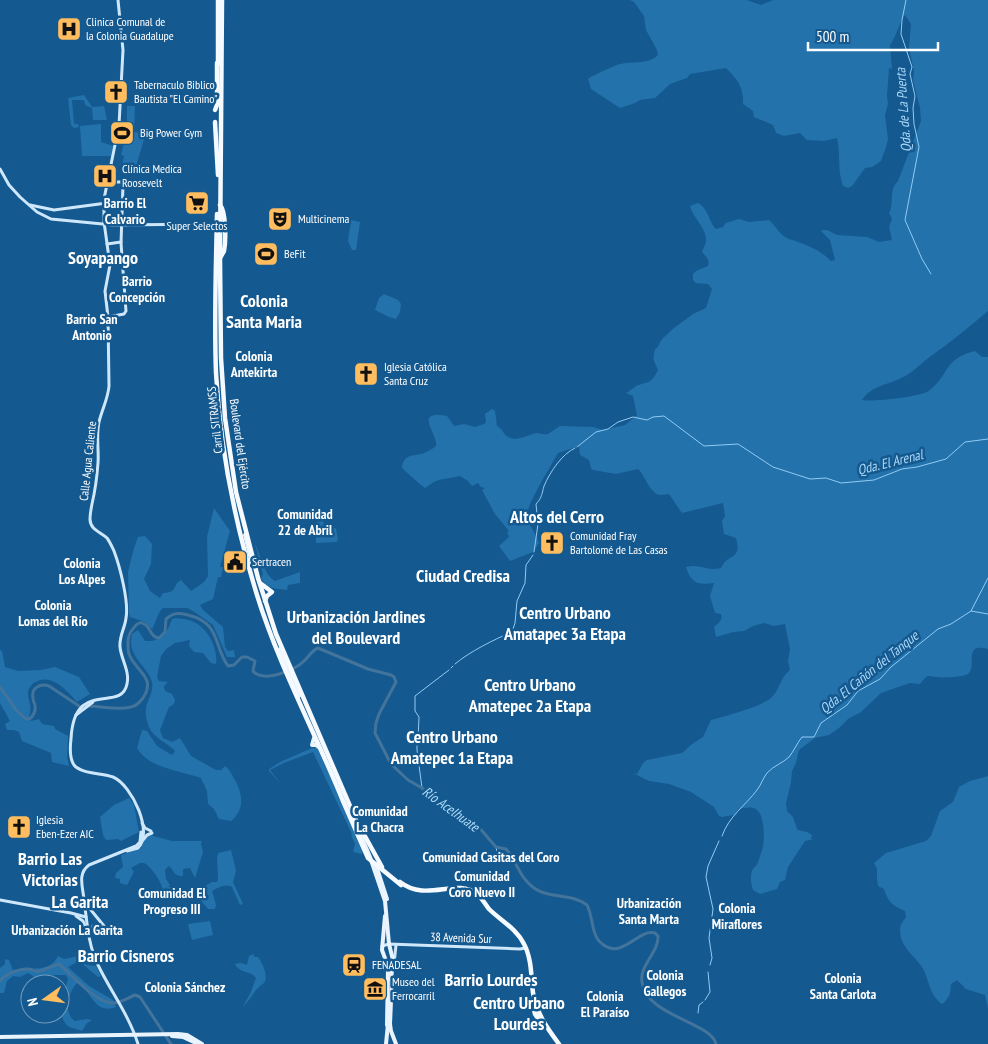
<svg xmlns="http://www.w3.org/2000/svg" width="988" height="1044" font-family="'PT Sans Narrow',sans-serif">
<rect width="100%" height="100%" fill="#14598f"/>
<g fill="#2372ac">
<path d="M630,0H747L761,5L773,0H988V311C970,326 951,342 931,356C921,363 913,373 901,378C887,385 871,386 862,400C871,402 923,397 930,390C950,374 943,359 975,351L982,357H988V649C962,642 978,666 968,674C964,677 941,678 936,677C935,677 930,676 928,676C925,677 922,682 920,684L910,683L881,693L861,712L848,719L839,728L829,735L815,738L799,750L796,763L792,771L791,783L786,803L787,811L793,817L797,829L798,830L807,832L812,835L811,839H814L805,841L788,867L785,880L780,882L777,889L760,894L753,890C751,884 750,877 752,871C752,870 756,865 757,865C758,862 761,854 762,850C765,842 765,816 757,810C753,806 744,808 739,809L734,815L722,817L719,816L714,807L691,792L669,784L649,781L633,773L637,774L643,763L647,760L682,753L692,744L703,737L711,720C725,716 765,706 773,696C780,688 780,678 790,670L788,661L790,649L785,624L774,626L764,623L753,626L744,631L733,632L716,637L714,627C718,623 723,621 721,614L715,613L710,596L714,583C699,585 691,584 686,567C702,563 705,572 721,568C729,552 742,561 736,538L724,534L722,521L725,516L723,503L682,513L669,494C666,494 663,495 660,495C650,494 645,475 638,469L616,474L593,470L591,468L589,460L580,455L579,446L558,453C552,464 527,505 527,514C527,524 536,533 539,543L533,552L510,561L499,546L509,537L507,532L509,531L495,514L482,490L485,488L481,487L478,483L472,486L468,481L460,476C452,478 444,478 436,481C431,483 429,486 425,488C421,485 403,470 402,467C404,455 411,456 421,454C426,453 432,449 436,446C438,433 412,410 447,416L454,426L464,424L475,427L484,424L486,422L485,414L492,409L495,411L497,426C503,429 503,434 508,437C517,442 528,435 536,433C539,433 544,435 548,434L560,426L593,427L603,430L625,425L637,415L633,396L626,393C630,391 633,388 636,386C649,381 651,384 658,370C654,360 652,361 655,349L657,348L662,339L674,328L693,314L706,308L712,289L708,284L696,283L693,280V274L696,271L708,266C710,259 706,257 702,252C703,248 706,245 706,240C706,227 693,218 690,206L698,203C709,209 708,221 716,229L723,227L726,223L739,219L749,222L769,220C776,226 780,236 789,239C805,244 819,249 831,261L835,260L830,240L821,231L822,230H827L837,235L867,237L879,242L892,240L889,227L892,219L889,213C895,202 888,190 898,181L921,121L920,108L913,80L914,71L909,48L911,24L905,15C900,20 897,36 890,45L892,69L889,68L887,96L888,104L885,115L888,139L886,147L881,161L872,167L865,168L852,186L848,188L843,186C837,170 841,154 837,138L824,141L807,140L800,133L784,136L776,133L773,125L754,117L753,111L743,104C744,87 737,79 726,68L690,74L687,78L670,84L655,98L640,100L635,103L620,108L591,89L588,79C591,76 616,65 620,64C633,61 648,65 658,55L657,50L646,30L644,16L634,2Z"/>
<polygon points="84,95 92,107 104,106 107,120 93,120 92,108 85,105 84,100 72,100 74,124 78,124 79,127 74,128 71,125 68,98"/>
<polygon points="127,106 135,106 134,132 146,133 134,173 122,166 124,156 121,155 127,130"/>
<polygon points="101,124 101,142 113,146 111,156 82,156 80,126"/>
<polygon points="351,220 360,222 356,250 352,250 348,241"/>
<polygon points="384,294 398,300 401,304 400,312 396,319 389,317 375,310 379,298"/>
<path d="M214,508L230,531L220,567H223L221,577H218L213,599L200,605L203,610L223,627L225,647L228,651L234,650L235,657H227L213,625L193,611L187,608H163C157,613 156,623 152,629L145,622L130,617L129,613L128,572L134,548L138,537L145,536L152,544L151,564L144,579L150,591L160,598L163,593C179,592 171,586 181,580L191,591L204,582L208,576L207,537Z"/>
<polygon points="323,520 324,529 336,528 338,540 336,542 316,543 315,523"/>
<path d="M255,544C261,555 263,574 275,581L300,572V583L288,585L287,590C276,589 266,588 261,578L263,574Z"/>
<path d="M176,618C184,619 193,620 199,625C210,633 218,650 216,664L211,663L203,653L194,652L189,646L190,640L175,643L166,649L161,656L157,677L159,681L168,682L164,686L165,691L172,694L175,700L174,704L169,707L160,730L163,738L172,742L180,738L191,756L216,770H221L225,766C230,770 232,775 235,780C243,795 245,809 231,821L219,819L214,809L208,804L207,791L201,778C181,771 148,768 137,748L142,730L147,731L157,746L172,755L175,751C168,743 153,738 149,727C147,722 145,714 146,708C147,700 154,692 152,682C149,667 126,657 132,634L138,630L145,641C162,642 167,633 172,619Z"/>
<path d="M0,650L2,651L5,667L18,671L41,670L55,667L79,677L90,694L77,702C66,690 51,672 34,683C31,685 28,689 28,693C28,702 33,706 29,716L31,721L39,719L42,724L54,726L55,729L68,736L67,757L69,766L52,762L51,753L22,741L19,732L14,730H7L5,724L10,721L0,703Z"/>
<polygon points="312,748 317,748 319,751 363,851 362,854 353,852 355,844 351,835 352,834 313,752 284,763 270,770 282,785 269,771 269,769 280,762"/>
<path d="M988,776V1008L985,995L966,989L957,980L951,984L950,994L945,1002L942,1004C929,995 929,978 922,967C914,955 900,947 900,930C900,925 903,921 906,917L905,911C893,905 889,904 884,889L878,886L877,879V869L874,863L886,853L926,841L931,836L940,811L953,802L959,787L970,781Z"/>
<polygon points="129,798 134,805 139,832 121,841 118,839 106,840 103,835 100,817 114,805"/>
<path d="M150,835L172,841H202L201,844L203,852L195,878L190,868L183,869V876C174,877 174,870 169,866L165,870L166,879L170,885L168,887H173V889H178L180,892L173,897L166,888L168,887L165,888L166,891L163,893C164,885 152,867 144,863H140L131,868L134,872L127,885L120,883V879L115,878L116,873L123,867L121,855L141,848L146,837Z"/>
<path d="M231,850L236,871L233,882L243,904L240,905L232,887C224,883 218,888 212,891L216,905L215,909H208L198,897V890L212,882H217L218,879L217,858L218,853Z"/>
<polygon points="210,921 213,935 192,940 188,924"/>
<path d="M253,954L255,957H258C262,962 269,976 264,983C262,985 259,986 258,988C252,994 250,1001 243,1006L250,994L256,978C250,970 240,974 235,964L241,963L247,965L249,956Z"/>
<path d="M84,955V962L87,965L96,966L101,976L98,977L79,961L68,967L89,986L113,1000L116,1007C95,1015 91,992 79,983L76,984C68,994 63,1013 75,1021L87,1019L92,1020L87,1023L82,1031L69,1027C54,1014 64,995 68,979L66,975H55L38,979L28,973L20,977L13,976L7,981L4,993H0V968L5,964V959L9,960L13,970C28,966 50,974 58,956L64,959Z"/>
</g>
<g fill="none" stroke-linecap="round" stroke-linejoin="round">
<g stroke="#91cbf4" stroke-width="1">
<polyline points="906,0 902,20 901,34 912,67 910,74 915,96 913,108 914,124 919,147 905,220 922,259 931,274"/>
<polyline points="577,447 596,432 608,429 618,422 633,417 647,420 653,417 664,416 704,446 738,444 773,467 810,479 826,478 841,483 874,480 902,469 917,467 946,459 965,442 988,439"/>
<path d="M534,552L538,524L536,504C542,498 542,493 544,486C550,472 562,454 575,448"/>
<polyline points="971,611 988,578"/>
<path d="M455,664C469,652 495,639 512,632L515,623L517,601L525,583L526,565L533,555"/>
<polyline points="451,668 453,666"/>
<polyline points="418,740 419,717 415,711 415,696 449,670"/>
<polyline points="417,743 417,750 422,788"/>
<path d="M722,836C729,816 745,806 757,790C761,785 763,778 767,773C773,766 783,763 789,757C794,751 797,743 802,737H814L821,723L847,705L858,691L880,679L891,667L938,629L951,624L971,611L988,614"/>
<polyline points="496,847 499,862"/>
<polyline points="710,965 712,958 709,938 713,909 706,877 708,866 719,841"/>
<polyline points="705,1000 710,992 708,972"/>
<polyline points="698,1013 699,1005 703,1002"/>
</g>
<g stroke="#43749c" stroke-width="3">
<path d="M0,687L17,711L26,719L31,718C34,714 36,711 35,706C35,703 33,702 33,698C31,688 40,683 49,686L82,708"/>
<path d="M88,706C102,706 117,711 131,707C136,706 140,702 143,698C157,677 135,671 129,654C128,651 128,646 128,643C128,637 129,633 133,629C135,626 138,622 142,623C151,625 149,637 159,638L165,632L166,619C174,612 179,613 188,615C221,623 213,645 228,666L234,665L242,657H247L255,661L253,671C263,683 294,671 304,661C309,657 311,651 318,648L368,669L391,675L394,677L396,682L379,714L376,723L375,733L391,764L408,780L422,788L456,816L477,825L496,847L506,849C517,861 518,876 534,888C549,899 572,893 587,905C593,916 591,932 599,941C621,964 637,928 655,933L658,936C659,952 639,966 642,982C646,1016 711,1022 716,1044"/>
<path d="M0,981C4,975 20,968 28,969C32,969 35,972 40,971C46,969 52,966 59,964C71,974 97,1004 113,1003C121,1003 128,998 135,995L140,997L171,1044"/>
</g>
<g stroke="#cee7fb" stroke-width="3">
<path d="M118,0L123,50L119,125L104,199V222L110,265L105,291L108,317L109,386C108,399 102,409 99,422C96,435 99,450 98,463C97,477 95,491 92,504C91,509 90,514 90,519C90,530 101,532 107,538C110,542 112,547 114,551C120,567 129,602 126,618C125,628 119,636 120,647C121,659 130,671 127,684C121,714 74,677 71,739C70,747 70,759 74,765C81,774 103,773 113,777C132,785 154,833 138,848L127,851"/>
<polyline points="0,169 9,185 20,197 37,212 51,219 113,225 217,224"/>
<polyline points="106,182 121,182 123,185 121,243 126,311 124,314 108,317"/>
<polyline points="30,205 54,210 122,201"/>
<polyline points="107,244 121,242"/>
<polyline points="76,715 93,702"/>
<polyline points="142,823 145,828 151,831"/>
<polyline points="143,840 147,835 152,833"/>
<polyline points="0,900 71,913 86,917"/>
<polyline points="86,904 104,926"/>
<polyline points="76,916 83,921 86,928"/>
<polyline points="90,934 93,926 103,926"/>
<polyline points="382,946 389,944 520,949 525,948"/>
<polyline points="394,964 396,945"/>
<path d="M138,1044C129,1015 111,992 98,965C88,945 87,921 84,900C83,887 77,874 89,865L136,846L140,842L141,832"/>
</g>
<g stroke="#e9f4ff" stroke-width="4">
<polyline points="245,535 252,564"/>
<polyline points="280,649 299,696"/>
<polyline points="314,738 312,745 316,745 319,747"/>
<polyline points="354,819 370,857 385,901 389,944 393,960 391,980"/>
<polyline points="376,865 387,899"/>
<polyline points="385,916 382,950 390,972"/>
<polyline points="392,978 390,1024 391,1031 396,1044"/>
<polyline points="387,1025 388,969"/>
<polyline points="172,1036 183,1037 196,1043"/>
<polyline points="0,1037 178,1034 187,1035 202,1044"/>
<polyline points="386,1044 388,1024"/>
</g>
<g stroke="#f4faff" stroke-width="4.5">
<polyline points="218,0 218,64"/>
<polyline points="222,0 220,258 221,358 225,418 236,492 258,578 276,634 356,820 382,867"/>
<polyline points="215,110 217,105 217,63"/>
<polyline points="215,122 218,175"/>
<path d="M217,214C216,267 214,320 216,373C220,448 235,523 257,595C279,666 315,732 343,801"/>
<path d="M220,258C221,256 223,253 224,251C226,241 226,211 220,205"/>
<polyline points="260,583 272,592 267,596 265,601"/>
<path d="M400,882C427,903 456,877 477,894C482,898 485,904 489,909C500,920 517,929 524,944C532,959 531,977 533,993C537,1014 547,1028 559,1044"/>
<polyline points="532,1001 535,1014 541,1023"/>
</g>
<polyline stroke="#f4faff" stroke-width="4.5" points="343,801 368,858 401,885"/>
</g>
<defs>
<symbol id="hospital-square" viewBox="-11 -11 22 22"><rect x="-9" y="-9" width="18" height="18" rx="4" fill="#ffbd5f" stroke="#14598f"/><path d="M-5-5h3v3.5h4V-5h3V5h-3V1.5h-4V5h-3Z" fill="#111"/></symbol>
<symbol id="church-square" viewBox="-11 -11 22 22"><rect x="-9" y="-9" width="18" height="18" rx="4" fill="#ffbd5f" stroke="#14598f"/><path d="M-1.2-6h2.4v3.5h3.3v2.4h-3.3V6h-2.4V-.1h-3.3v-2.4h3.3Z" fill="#111"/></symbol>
<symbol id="stadium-square" viewBox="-11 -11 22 22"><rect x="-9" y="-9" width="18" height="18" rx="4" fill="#ffbd5f" stroke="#14598f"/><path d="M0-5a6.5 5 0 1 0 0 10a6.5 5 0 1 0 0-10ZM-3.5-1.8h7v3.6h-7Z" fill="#111"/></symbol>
<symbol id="supermarket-square" viewBox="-11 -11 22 22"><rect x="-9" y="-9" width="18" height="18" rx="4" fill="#ffbd5f" stroke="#14598f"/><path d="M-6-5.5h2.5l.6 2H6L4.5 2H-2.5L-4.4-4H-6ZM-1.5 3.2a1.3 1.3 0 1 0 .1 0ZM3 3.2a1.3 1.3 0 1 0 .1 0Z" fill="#111"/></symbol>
<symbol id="theatre-square" viewBox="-11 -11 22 22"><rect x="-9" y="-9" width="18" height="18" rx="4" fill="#ffbd5f" stroke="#14598f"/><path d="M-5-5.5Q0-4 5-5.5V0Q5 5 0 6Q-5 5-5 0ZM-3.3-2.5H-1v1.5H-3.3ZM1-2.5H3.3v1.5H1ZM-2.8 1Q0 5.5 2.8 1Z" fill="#111"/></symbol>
<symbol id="civic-square" viewBox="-11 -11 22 22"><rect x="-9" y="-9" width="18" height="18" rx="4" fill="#ffbd5f" stroke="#14598f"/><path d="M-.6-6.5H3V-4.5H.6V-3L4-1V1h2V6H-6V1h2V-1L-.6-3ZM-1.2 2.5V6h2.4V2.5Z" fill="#111"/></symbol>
<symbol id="station-square" viewBox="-11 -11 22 22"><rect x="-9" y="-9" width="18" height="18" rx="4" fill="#ffbd5f" stroke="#14598f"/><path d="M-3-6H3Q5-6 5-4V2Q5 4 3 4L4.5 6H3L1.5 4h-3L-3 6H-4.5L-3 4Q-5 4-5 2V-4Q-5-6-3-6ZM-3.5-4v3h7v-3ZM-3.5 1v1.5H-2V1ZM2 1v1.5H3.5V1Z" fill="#111"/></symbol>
<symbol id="museum-square" viewBox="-11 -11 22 22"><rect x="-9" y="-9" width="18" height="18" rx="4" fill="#ffbd5f" stroke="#14598f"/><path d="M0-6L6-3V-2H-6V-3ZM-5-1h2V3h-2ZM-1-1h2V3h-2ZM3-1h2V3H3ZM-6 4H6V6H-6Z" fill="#111"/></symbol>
</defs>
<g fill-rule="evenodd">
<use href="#hospital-square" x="55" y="15" width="28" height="28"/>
<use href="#church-square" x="102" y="78" width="28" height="28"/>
<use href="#stadium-square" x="108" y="119" width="28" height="28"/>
<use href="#hospital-square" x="91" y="162" width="28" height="28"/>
<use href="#supermarket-square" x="183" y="189" width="28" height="28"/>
<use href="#theatre-square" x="266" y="205" width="28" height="28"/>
<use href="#stadium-square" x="252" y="240" width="28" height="28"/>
<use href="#church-square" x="352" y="360" width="28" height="28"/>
<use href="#church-square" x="538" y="529" width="28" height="28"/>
<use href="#civic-square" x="221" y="548" width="28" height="28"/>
<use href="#church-square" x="5" y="813" width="28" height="28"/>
<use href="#station-square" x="340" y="951" width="28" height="28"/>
<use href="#museum-square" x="361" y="975" width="28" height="28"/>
</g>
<g text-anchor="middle" stroke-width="5" stroke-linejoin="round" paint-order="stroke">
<g font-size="12" fill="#fff" stroke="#14598f" text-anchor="start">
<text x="86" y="26">Clinica Comunal de<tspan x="86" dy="14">la Colonia Guadalupe</tspan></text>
<text x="134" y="89">Tabernaculo Biblico<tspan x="134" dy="14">Bautista "El Camino"</tspan></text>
<text x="140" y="137">Big Power Gym</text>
<text x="122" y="173">Clínica Medica<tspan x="122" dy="14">Roosevelt</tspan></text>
<text x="298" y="223">Multicinema</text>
<text x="197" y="230" text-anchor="middle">Super Selectos</text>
<text x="284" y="258">BeFit</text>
<text x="384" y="371">Iglesia Católica<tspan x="384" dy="14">Santa Cruz</tspan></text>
<text x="570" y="540">Comunidad Fray<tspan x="570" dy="14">Bartolomé de Las Casas</tspan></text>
<text x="252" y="566">Sertracen</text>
<text x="36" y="824">Iglesia<tspan x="36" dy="14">Eben-Ezer AIC</tspan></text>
<text x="372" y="969">FENADESAL</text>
<text x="392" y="986">Museo del<tspan x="392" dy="14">Ferrocarril</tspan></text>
</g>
<g font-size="12" fill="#fff" stroke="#14598f">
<text transform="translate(215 420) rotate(-96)" y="4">Carril SITRAMSS</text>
<text transform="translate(240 444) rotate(82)" y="4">Boulevard del Ejército</text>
<text transform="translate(88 461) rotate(-84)" y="4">Calle Agua Caliente</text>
<text transform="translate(461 938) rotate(2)" y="4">38 Avenida Sur</text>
</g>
<g font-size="14" font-style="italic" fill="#abd8f8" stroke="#14598f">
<text transform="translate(903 110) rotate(-94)" y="5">Qda. de La Puerta</text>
<text transform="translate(890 462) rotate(-14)" y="5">Qda. El Arenal</text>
<text transform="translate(869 672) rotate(-39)" y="5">Qda. El Cañón del Tanque</text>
<text transform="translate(451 809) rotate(36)" y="5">Río Acelhuate</text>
</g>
<g font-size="14" font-weight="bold" fill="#fff" stroke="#14598f">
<text x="125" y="208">Barrio El<tspan x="125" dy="16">Calvario</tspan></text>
<text x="137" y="286">Barrio<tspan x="137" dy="16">Concepción</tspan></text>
<text x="92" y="324">Barrio San<tspan x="92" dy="16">Antonio</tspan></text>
<text x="254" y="361">Colonia<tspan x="254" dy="16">Antekirta</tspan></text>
<text x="305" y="519">Comunidad<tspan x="305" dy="16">22 de Abril</tspan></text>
<text x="82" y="568">Colonia<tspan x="82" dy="16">Los Alpes</tspan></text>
<text x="53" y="610">Colonia<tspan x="53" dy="16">Lomas del Río</tspan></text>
<text x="380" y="816">Comunidad<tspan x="380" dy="16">La Chacra</tspan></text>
<text x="491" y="862">Comunidad Casitas del Coro</text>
<text x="482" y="881">Comunidad<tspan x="482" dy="16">Coro Nuevo II</tspan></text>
<text x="172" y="898">Comunidad El<tspan x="172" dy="16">Progreso III</tspan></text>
<text x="649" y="908">Urbanización<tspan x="649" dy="16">Santa Marta</tspan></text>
<text x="737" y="913">Colonia<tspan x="737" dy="16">Miraflores</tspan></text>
<text x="67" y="935">Urbanización La Garita</text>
<text x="665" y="980">Colonia<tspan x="665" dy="16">Gallegos</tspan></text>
<text x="843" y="983">Colonia<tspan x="843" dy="16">Santa Carlota</tspan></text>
<text x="185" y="992">Colonia Sánchez</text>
<text x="605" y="1001">Colonia<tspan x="605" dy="16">El Paraíso</tspan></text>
</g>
<g font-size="18" font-weight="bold" fill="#fff" stroke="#14598f">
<text x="103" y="264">Soyapango</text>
<text x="264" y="307">Colonia<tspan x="264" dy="21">Santa Maria</tspan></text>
<text x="557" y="523">Altos del Cerro</text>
<text x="463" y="582">Ciudad Credisa</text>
<text x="565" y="619">Centro Urbano<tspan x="565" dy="21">Amatapec 3a Etapa</tspan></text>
<text x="356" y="623">Urbanización Jardines<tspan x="356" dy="21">del Boulevard</tspan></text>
<text x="530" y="691">Centro Urbano<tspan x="530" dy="21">Amatepec 2a Etapa</tspan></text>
<text x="452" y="743">Centro Urbano<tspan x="452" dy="21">Amatepec 1a Etapa</tspan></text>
<text x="50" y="865">Barrio Las<tspan x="50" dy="21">Victorias</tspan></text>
<text x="80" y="908">La Garita</text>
<text x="126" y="962">Barrio Cisneros</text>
<text x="491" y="986">Barrio Lourdes</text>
<text x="519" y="1009">Centro Urbano<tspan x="519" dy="21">Lourdes</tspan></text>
</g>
</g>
<g transform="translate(45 999) rotate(256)"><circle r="24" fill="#14598f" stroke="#729bbc"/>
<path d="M0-4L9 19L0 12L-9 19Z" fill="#ffbd5f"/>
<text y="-8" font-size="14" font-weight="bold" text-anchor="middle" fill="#ffffff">N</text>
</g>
<path d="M808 42v8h130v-8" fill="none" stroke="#ffffff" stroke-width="2.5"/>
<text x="816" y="42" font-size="15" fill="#ffffff" stroke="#14598f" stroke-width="4" paint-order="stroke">500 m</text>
</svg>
